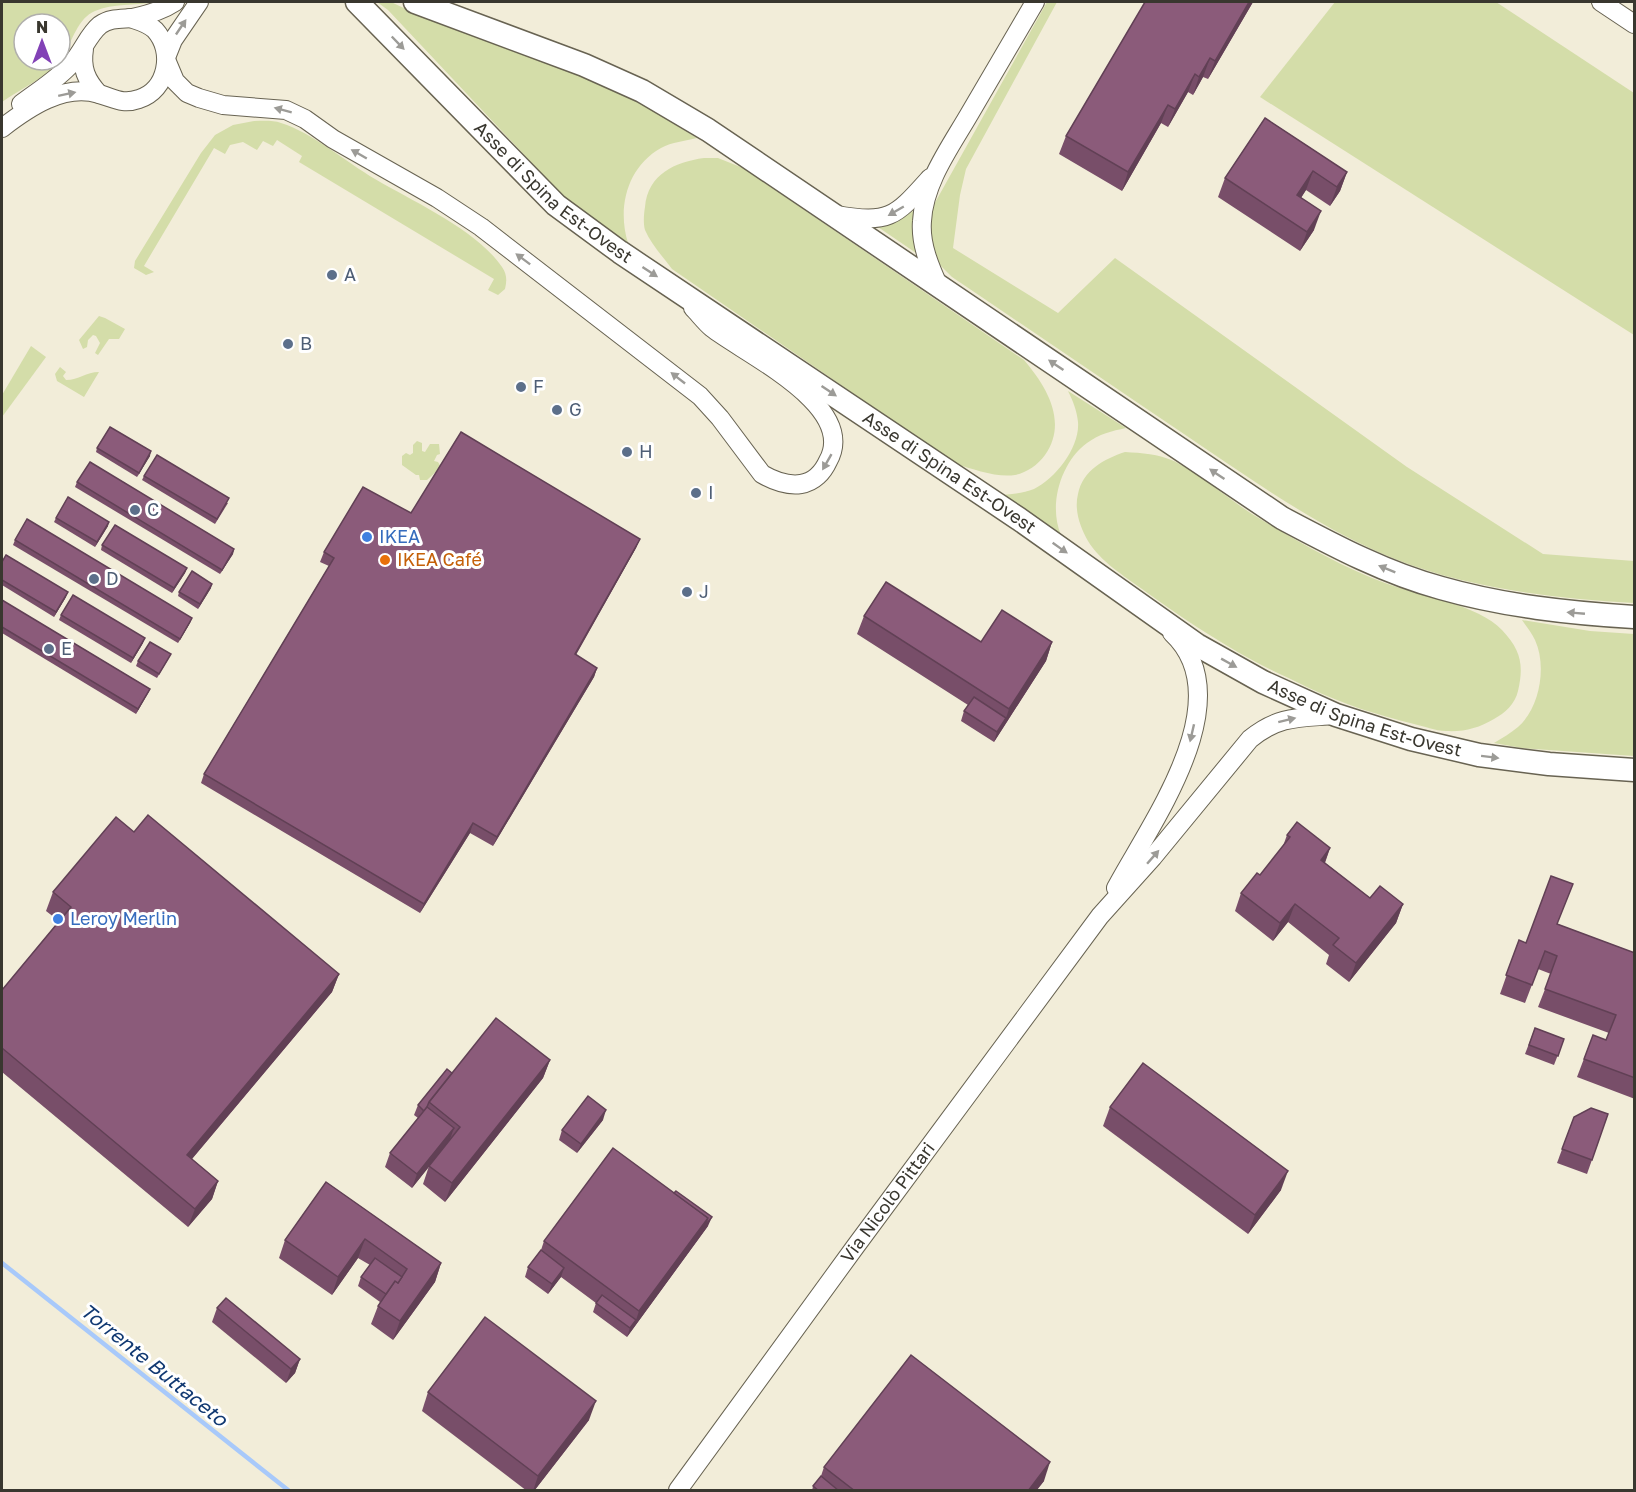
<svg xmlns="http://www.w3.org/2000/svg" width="1636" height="1492" font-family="'Golos Text',sans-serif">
<rect width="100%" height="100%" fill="#f2edd9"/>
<g fill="#d4dda9" fill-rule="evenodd">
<path d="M2,2H154C135,6 113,3 95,11C78,18 72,41 64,55C53,74 19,90 2,102ZM24,24H60V60H24Z"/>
<path d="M377,2H391L408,10L583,76L643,105L697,138C685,141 672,142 661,148C627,167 617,208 628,243L564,197L388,10Z"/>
<path d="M1047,2H1057L966,169L960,195L953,248L1058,313L1115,258L1407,467L1543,554L1634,561V603C1554,598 1470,589 1395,559C1320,529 1251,479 1184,434C1107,382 1029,329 952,277L937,262L928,227L932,208Z"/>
<polygon points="1335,2 1496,2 1634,93 1634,335 1260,97"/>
<path d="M254,121C262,121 273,120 281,123C313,133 346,162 375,179C414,202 477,230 502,267C507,274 507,281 505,289L498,295L488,290L494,279L299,162L302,156L277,140L273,146L263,141L257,150L243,142L230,145L225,154L214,148L144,266L154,272L146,275L134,268L135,261L201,153L215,135L233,125Z"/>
<path d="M704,158H718L743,168L1024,360C1047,387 1068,422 1045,455C1038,465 1026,473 1015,475C997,478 973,469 956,464L672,269C663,257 651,244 645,230C643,223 644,213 645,207C648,174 675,162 704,158Z"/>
<polygon points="916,209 919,255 878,227 898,221"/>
<polygon points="99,316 105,318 125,329 119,339 109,339 98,355 95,353 100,343 96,336 93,335 88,340 87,347 83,349 79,340"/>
<polygon points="31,346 46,357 2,417 2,395"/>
<path d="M60,367L66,372L63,376L66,380C79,380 86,372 99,372L84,397L57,381L55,374Z"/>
<path d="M1068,391L1126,428C1112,431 1099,434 1087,443C1061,462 1048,505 1061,535L1002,495C1013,494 1024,493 1034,489C1056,478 1080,447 1078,422C1077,411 1073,401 1068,391Z"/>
<polygon points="417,441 422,443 422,451 425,452 430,444 439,444 440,454 437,455 434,461 438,462 441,467 427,480 420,480 419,475 416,475 402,465 402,456 406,453 410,455 413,453 413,445"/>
<path d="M1125,452C1142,453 1158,454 1174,461C1200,474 1227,498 1252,514C1294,539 1339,566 1385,583C1418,595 1479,605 1502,630C1521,650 1524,665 1518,691C1515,704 1505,713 1494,719C1479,728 1464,732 1446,731C1435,731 1424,726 1414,724C1377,715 1343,704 1309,688C1291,679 1272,671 1254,661C1215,640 1178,615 1142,589C1124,576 1100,561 1088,541C1080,527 1074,510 1078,494C1083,470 1104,459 1125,452Z"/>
<path d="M1522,620L1590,631L1634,634V756L1522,748L1494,743C1502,738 1511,733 1518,727C1540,708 1547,666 1535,640C1532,633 1526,626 1522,620Z"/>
</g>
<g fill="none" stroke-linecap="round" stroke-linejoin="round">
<polyline stroke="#a8c9fa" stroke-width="4.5" points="2,1263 288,1490"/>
<defs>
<g id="minor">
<polyline points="1601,2 1634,24"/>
<path d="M84,49C81,68 86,80 99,94"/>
<polyline points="167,55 173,40 199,2"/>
<path d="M167,62L175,81L187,93L199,98L223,105L286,110L305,119L333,139L437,198L481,227L700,396L720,418L762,474C774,481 787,486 801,484C814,482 823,472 828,461C859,406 745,354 712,328C705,322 699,314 693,308"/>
<path d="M21,104C38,91 58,79 72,63C83,51 88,35 100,25C110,18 120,19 132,18C147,15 163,10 175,2"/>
<path d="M2,128C28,108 64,83 99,94C114,98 122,105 139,99C167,90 175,52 155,30C148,23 139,21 130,18"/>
<path d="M836,215C890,224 895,217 930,178"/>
<path d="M939,287C930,267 920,244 922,221C924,182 951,146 970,113C992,76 1013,39 1035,2"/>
<path d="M1116,888C1150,824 1243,699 1172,633"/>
<path id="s1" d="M678,1490L855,1247L1100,916L1153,857L1250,739C1279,715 1301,718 1335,715"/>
</g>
<g id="major">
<path id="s2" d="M357,2L556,205L620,252L1019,519L1197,645L1263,682L1336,715L1411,739L1479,755L1549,764L1634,770"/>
<path d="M415,2L584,65L642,91L708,130L1282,518C1333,545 1385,573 1441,588C1504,606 1569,613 1634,617"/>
</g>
</defs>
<use href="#minor" stroke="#686352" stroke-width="20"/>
<use href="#major" stroke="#686352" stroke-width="25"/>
<use href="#minor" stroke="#fff" stroke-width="18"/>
<use href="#major" stroke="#fff" stroke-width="22"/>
</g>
<g fill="#784e69">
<polygon points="1253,2 1208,79 1203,77 1193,95 1188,92 1168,127 1161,123 1122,191 1059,154 1066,136"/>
<polygon points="1265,118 1347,172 1340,191 1330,206 1306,190 1301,198 1314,230 1300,251 1218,197 1225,178"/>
<polygon points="97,448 150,456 137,477 96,452"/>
<polygon points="144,476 228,503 215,524 142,480"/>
<polygon points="77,482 234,549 233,554 220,574 75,487"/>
<polygon points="411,513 640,539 636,548 576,655 597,668 594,677 493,846 470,833 420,913 201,783 204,774 329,566 320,562 324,552"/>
<polygon points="56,518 108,526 95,547 54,522"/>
<polygon points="15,540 192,618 190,623 178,643 13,545"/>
<polygon points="102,545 187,568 185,573 172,593 101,550"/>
<polygon points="2,562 66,597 54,617 2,585"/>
<polygon points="211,588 198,609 178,596 179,592"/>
<polygon points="2,600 150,689 148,693 136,714 2,633"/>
<polygon points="61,615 143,643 131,663 59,620"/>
<polygon points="864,616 981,642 1052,642 1046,661 994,742 961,721 964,711 968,705 857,634"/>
<polygon points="169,658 157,678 136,666 138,661"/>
<polygon points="134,832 339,974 332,992 192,1159 218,1181 212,1199 188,1227 2,1072 2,990 59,921 46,911 53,892"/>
<polygon points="1287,835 1330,848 1325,863 1370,898 1403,904 1396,923 1349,982 1326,964 1329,955 1288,922 1273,941 1235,911 1241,893 1260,875 1283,846"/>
<polygon points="1557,924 1635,953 1635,1099 1577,1077 1593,1035 1606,1040 1609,1033 1538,1007 1551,974 1538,969 1525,1003 1500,994 1519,940 1526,943"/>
<polygon points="1535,1028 1564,1039 1554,1065 1525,1054"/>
<polygon points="550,1060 543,1078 445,1202 423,1184 429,1166 448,1142 412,1188 385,1167 390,1153 418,1118 414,1115 418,1105 452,1073"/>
<polygon points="1110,1107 1281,1190 1248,1234 1103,1126"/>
<polygon points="1608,1114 1587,1174 1557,1163 1574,1117"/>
<polygon points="603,1120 577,1153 559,1140 562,1130"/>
<polygon points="326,1182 441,1263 435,1282 393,1340 371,1324 378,1306 380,1302 358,1286 361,1277 370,1265 358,1258 332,1295 279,1258 285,1240"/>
<polygon points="708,1226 627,1337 593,1312 596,1303 561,1277 548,1294 525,1277 528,1267 541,1250 544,1241"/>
<polygon points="217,1308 300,1359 295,1373 286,1383 212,1322"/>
<polygon points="428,1392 589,1420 534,1491 527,1491 422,1411"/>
<polygon points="824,1467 1044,1481 1036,1491 812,1491 813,1486 821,1476"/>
</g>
<g fill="#614055">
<polygon points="1249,2 1253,2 1208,79 1215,61"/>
<polygon points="1210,58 1203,77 1193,95 1199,77"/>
<polygon points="1195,74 1188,92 1168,127 1175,109"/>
<polygon points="1168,105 1161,123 1122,191 1128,172"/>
<polygon points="1313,171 1306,190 1290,214 1297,195"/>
<polygon points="1347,172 1340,191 1330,206 1337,187"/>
<polygon points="1321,211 1314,230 1300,251 1307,232"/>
<polygon points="151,451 150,456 137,477 139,473"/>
<polygon points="109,522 108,526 95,547 97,542"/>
<polygon points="640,539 636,548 571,663 575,654"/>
<polygon points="234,549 233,554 220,574 222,570"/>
<polygon points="187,568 185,573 172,593 174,588"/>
<polygon points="212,584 211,588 198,609 200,604"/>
<polygon points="68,592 66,597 54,617 56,612"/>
<polygon points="192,618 190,623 178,643 180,639"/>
<polygon points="145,638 143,643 131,663 133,658"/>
<polygon points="1052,642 1046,661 994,742 997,732 1006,718 1009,709"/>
<polygon points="597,668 594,677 493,846 497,837"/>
<polygon points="150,689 148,693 136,714 138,709"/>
<polygon points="473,823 470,833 420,913 424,904"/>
<polygon points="1330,848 1323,867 1321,860"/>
<polygon points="1295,904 1288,922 1273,941 1280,923"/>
<polygon points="1403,904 1396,923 1349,982 1356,963"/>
<polygon points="339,974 332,992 180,1173 187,1155"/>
<polygon points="550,1060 543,1078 445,1202 452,1183"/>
<polygon points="606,1110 603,1120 577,1153 581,1144"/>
<polygon points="454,1128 449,1142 412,1188 417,1174"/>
<polygon points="1288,1171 1281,1190 1248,1234 1255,1215"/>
<polygon points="218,1181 212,1199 188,1227 195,1209"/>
<polygon points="712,1217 708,1226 627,1337 630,1328 636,1320 639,1311 708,1218"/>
<polygon points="365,1239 358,1258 332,1295 338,1277"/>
<polygon points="441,1263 435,1282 393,1340 400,1321"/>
<polygon points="564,1268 561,1277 548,1294 552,1284"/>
<polygon points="300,1359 295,1373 286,1383 291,1369"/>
<polygon points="596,1401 589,1420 534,1491 533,1491 538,1476"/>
<polygon points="1050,1462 1044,1481 1036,1491 1028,1491"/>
</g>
<g fill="#8b5b7a" stroke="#614055" stroke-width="1.5">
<polygon points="1145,2 1249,2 1215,61 1210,58 1199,77 1195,74 1175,109 1168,105 1128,172 1066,136"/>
<polygon points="1265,118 1347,172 1337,187 1313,171 1297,195 1321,211 1307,232 1225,178"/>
<polygon points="110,427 151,451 139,473 97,448"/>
<polygon points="461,432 640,539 575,654 597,668 497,837 473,823 424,904 204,774 334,558 324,552 363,487 411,513"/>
<polygon points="157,455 229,498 217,519 144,476"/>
<polygon points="90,462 234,549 222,570 77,482"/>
<polygon points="68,497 109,522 97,542 56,518"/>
<polygon points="27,519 192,618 180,639 15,540"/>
<polygon points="115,525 187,568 174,588 102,545"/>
<polygon points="6,555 68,592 56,612 2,580 2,562"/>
<polygon points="192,571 212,584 200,604 179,592"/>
<polygon points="886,582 981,642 1002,610 1052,642 1009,709 864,616"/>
<polygon points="73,595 145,638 133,658 61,615"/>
<polygon points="2,600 150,689 138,709 2,627"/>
<polygon points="150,642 171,654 159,674 138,661"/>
<polygon points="974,697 1006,718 997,732 964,711"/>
<polygon points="148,815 339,974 187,1155 218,1181 195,1209 2,1048 2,990 71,907 53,892 116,817 134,832"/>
<polygon points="1297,822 1330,848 1321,860 1370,898 1380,886 1403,904 1356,963 1333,945 1339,938 1295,904 1280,923 1241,893 1257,873 1260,875 1290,837 1287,835"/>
<polygon points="1551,876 1573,884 1557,924 1635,953 1635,1078 1584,1059 1593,1035 1606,1040 1616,1015 1545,989 1557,956 1545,951 1532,985 1506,975 1519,940 1526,943"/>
<polygon points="496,1018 550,1060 452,1183 429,1166 460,1127 429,1102"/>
<polygon points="1535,1028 1564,1039 1558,1056 1529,1045"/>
<polygon points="1143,1063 1288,1171 1255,1215 1110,1107"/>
<polygon points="447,1069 452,1073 429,1102 427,1107 424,1111 418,1105"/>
<polygon points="588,1096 606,1110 581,1144 562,1130"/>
<polygon points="427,1107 454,1128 417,1174 390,1153"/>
<polygon points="1591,1108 1608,1114 1592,1160 1562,1149 1574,1117"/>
<polygon points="613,1148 708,1218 639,1311 544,1241"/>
<polygon points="326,1182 441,1263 400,1321 378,1306 395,1281 398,1283 407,1269 365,1239 338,1277 285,1240"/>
<polygon points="676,1191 712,1217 704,1227 708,1218 674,1193"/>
<polygon points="541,1250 564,1268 552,1284 528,1267"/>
<polygon points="375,1258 402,1277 398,1283 395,1281 386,1294 361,1277"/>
<polygon points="602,1295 636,1320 630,1328 596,1303"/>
<polygon points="226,1298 300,1359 291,1369 217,1308"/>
<polygon points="485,1317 596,1401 538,1476 428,1392"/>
<polygon points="911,1355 1050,1462 1028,1491 855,1491 824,1467"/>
<polygon points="821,1476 839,1491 819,1491 813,1486"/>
</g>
<defs><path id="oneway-solid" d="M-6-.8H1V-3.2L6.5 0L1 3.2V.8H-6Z" transform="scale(1.5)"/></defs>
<g fill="#9c9b97">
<use href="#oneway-solid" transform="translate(181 27) rotate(-56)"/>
<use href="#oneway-solid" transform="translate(398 43) rotate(46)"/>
<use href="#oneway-solid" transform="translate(67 94) rotate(-12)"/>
<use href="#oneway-solid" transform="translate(283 110) rotate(-165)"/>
<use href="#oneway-solid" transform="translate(359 154) rotate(-150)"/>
<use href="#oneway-solid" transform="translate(896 211) rotate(150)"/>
<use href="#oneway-solid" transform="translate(523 259) rotate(-143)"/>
<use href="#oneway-solid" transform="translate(650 272) rotate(33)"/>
<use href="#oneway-solid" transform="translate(1056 365) rotate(-146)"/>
<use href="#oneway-solid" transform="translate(678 378) rotate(-142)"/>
<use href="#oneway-solid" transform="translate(829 391) rotate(34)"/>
<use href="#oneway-solid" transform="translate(827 462) rotate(120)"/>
<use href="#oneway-solid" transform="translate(1217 474) rotate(-146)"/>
<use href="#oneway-solid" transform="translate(1060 548) rotate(35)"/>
<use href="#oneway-solid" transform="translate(1387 569) rotate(-158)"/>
<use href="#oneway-solid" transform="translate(1576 613) rotate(-175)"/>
<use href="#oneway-solid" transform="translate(1229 663) rotate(29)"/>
<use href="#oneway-solid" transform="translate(1287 720) rotate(-14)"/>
<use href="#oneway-solid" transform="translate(1192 733) rotate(103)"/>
<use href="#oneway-solid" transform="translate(1490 757) rotate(7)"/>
<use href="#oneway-solid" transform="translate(1153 857) rotate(-49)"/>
</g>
<g fill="#5c6f8a" stroke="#fff" stroke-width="2">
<circle cx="332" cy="275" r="6"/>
<circle cx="288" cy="344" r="6"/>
<circle cx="521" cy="387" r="6"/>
<circle cx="557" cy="410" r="6"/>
<circle cx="627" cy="452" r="6"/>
<circle cx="696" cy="493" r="6"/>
<circle cx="135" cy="510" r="6"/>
<circle cx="94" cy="579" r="6"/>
<circle cx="687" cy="592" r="6"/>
<circle cx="49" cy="649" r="6"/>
</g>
<g fill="#3f7fe0" stroke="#fff" stroke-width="2">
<circle cx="367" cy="537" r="6"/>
<circle cx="58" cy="919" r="6"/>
</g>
<circle fill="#e8710a" stroke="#fff" stroke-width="2" cx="385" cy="560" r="6"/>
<g text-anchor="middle" stroke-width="6" stroke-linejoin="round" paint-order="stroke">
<g font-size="18" fill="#39372f" stroke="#fff">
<text dy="6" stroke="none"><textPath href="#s2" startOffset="274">Asse di Spina Est-Ovest</textPath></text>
<text dy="6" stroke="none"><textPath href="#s2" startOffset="760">Asse di Spina Est-Ovest</textPath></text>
<text dy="6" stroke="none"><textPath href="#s2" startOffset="1246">Asse di Spina Est-Ovest</textPath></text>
<text dy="6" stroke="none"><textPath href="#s1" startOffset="356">Via Nicolò Pittari</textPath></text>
</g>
<g font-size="18" fill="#4e5e75" stroke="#fff" text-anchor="start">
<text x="344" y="281">A</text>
<text x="300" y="350">B</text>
<text x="533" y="393">F</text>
<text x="569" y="416">G</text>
<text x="639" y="458">H</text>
<text x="708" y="499">I</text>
<text x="147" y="516">C</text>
<text x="106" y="585">D</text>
<text x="699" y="598">J</text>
<text x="61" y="655">E</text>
</g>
<g font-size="18" fill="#366cbe" stroke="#fff" text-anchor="start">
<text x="379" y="543">IKEA</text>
<text x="70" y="925">Leroy Merlin</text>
</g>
<g font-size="18" fill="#c56008" stroke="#fff" text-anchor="start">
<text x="397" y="566">IKEA Café</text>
</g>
<g font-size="20" font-style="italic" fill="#113972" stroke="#fff">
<text transform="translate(154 1365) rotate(39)" y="7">Torrente Buttaceto</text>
</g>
</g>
<rect width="1636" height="1492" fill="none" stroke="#39372f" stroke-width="6"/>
<g transform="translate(42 42)"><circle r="28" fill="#ffffff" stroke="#b0afac" stroke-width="1.5"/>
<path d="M0-4.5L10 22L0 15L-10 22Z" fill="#8241b6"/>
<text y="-9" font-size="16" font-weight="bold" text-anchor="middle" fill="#39372f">N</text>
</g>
</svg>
